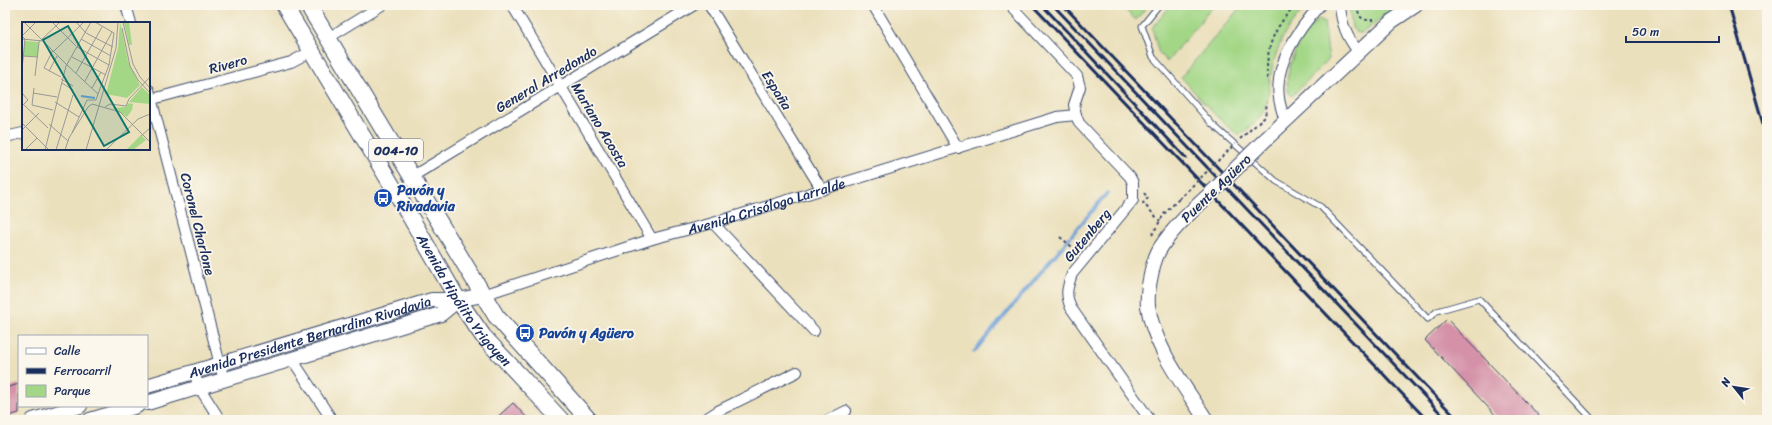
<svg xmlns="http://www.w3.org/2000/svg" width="1772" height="425" font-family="Sriracha,sans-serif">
<rect width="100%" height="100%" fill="#fbf7ec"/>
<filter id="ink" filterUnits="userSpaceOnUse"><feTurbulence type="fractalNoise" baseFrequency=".025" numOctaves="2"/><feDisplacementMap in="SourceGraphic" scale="8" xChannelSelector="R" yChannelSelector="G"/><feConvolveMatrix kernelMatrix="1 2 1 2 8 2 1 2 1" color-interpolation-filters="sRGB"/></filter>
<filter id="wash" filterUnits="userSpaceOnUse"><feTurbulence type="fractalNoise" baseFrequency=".012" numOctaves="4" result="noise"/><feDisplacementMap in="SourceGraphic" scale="16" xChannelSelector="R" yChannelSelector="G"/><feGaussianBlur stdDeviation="0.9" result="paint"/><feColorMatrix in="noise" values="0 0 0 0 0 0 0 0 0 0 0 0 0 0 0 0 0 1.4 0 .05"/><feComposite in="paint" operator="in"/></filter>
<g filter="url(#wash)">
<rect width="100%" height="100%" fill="#ebe0bc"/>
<g fill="#a3d786" stroke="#5f8372">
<polygon points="1120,5 1148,5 1136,20"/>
<polygon points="1171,5 1214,5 1167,62 1158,51 1152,28"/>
<path d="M1242,5H1307C1298,16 1288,27 1282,39C1277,50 1273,62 1271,74C1267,98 1270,111 1249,128C1246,131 1243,134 1239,134C1229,133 1190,87 1181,77Z"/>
<polygon points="1349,5 1400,5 1362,33 1358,33 1352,28"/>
<path d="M1319,19L1324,22L1329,59L1292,96L1289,93C1281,72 1302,31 1319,19Z"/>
</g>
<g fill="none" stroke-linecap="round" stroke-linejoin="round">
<polyline stroke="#699fd6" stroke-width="3.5" points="974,352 1107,193"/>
</g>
<g id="blocks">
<g fill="#d491a8">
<polygon points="1447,319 1543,420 1500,420 1425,340"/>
<polygon points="19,384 19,413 5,417 5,388"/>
<polygon points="513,403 529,420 494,420"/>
</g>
</g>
</g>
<g filter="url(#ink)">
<use href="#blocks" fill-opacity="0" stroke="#3a4a6c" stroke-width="1"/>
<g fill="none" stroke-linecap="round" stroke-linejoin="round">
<defs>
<polyline id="lane" points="1159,5 1142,26 1153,57 1212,124 1276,181 1321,207 1428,319 1437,311 1479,299 1593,420"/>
<g id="street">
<polyline points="126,5 131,23"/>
<polyline points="512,5 652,239"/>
<polyline points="709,5 822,190"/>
<polyline points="873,5 958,148"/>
<path d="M1010,5L1077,76L1080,87L1074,105L1076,115L1079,123L1130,177L1133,183V200L1072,274C1067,288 1065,294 1071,308L1150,420"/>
<path d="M1340,5C1341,23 1347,38 1358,51"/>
<polyline points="328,38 382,5"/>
<polyline points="149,90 224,380"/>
<polyline points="149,100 291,62 312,51"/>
<path d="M1285,121C1283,114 1280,106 1279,98C1274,63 1299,29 1320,5"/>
<polyline points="5,137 23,133"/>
<polyline points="413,176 694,5"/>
<polyline points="713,223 814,331"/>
<path id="s1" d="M483,295L652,239L713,223L1057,117L1076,115"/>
<polyline points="292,359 332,420"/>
<polyline points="194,372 199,387 220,420"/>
<polyline points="704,420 718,411 797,372"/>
<polyline points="828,420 846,411"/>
</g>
<g id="secondary">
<polyline points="1265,140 1392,21 1416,5"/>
<path id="s2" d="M147,386L432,300H458L483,295"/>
<polyline points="147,403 441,314 458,300"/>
<polyline points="33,420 80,406"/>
<polyline points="90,420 137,406"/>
<path d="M1206,420C1184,385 1154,348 1148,306C1147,296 1149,284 1151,275C1153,264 1156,253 1163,244C1176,225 1194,209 1211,193"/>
</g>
<g id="primary">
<path id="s3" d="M284,5L396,192L458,300L483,336L561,420"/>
<polyline points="308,5 496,316 589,420"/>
</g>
</defs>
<use href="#lane" stroke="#3a4a6c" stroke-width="7"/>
<use href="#street" stroke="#3a4a6c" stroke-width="12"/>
<use href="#secondary" stroke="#3a4a6c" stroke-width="16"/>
<use href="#primary" stroke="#3a4a6c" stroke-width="18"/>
<g stroke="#3a4a6c" stroke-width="2" stroke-dasharray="3 3" stroke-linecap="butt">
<path d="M1356,5C1360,16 1359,21 1373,20"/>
<path d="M1267,79C1266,46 1273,30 1295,5"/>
<polyline points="1240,139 1265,117 1267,102"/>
<polyline points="1144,193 1148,198 1143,203 1160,221"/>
<polyline points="1152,235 1164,214 1179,199"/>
<polyline points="1060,237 1077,251"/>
</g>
<use href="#lane" stroke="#fff" stroke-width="5"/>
<use href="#street" stroke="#fff" stroke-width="10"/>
<use href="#secondary" stroke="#fff" stroke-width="14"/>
<use href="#primary" stroke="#fff" stroke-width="16"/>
<g stroke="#1b2f5e" stroke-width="3">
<polyline points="1032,5 1427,420"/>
<polyline points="1042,5 1186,158"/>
<polyline points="1053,5 1447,420"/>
<polyline points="1063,5 1458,420"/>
<polyline points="1729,5 1767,138"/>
</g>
<defs>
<polyline id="secondary-bridge" points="1211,193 1265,140"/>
</defs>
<use href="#secondary-bridge" stroke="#3a4a6c" stroke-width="16" stroke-linecap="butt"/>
<polyline stroke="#3a4a6c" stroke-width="2" stroke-dasharray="3 3" stroke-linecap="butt" points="1179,199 1235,144"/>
<use href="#secondary-bridge" stroke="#fff" stroke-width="14"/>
</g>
</g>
<defs>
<symbol id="bus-disc" viewBox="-11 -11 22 22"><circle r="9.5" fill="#1a4fb4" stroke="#fbf7ec"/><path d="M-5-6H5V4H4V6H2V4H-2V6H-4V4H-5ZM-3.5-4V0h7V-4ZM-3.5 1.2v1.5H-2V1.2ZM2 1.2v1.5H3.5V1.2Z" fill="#fff"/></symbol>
</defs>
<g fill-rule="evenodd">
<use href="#bus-disc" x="372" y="187" width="22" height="22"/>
<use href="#bus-disc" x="514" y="322" width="22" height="22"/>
</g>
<g text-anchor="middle" stroke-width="3.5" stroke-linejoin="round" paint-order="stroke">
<rect fill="#fbf7ec" stroke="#5e6b89" stroke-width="1" x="369" y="139" width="54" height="22" rx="3"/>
<g font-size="13" font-weight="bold" fill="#1b2f5e">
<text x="396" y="155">004-10</text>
</g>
<g font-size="14" fill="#1b2f5e" stroke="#fbf7ec">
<text transform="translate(228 64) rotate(-15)" y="5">Rivero</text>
<text transform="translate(546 79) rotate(-31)" y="5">General Arredondo</text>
<text transform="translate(777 90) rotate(58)" y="5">España</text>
<text transform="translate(600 125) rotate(59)" y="5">Mariano Acosta</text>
<text transform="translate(1216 188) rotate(-44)" y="5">Puente Agüero</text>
<text dy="5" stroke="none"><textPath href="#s1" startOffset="297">Avenida Crisólogo Larralde</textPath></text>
<text transform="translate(198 224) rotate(76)" y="5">Coronel Charlone</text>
<text transform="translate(1087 235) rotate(-50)" y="5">Gutenberg</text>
<text dy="5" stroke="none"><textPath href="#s3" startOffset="346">Avenida Hipólito Yrigoyen</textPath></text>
<text dy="5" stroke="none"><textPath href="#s2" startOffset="170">Avenida Presidente Bernardino Rivadavia</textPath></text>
</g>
<g font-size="14" font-weight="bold" fill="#164399" stroke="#fbf7ec" text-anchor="start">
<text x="397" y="195">Pavón y<tspan x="397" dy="16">Rivadavia</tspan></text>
<text x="539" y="338">Pavón y Agüero</text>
</g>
</g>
<g transform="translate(22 22)">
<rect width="128" height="128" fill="#ebe0bc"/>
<path d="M98,0L106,39L118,63L105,76L84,72L96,26ZM102,0H107L110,23H107ZM3,19L17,20L16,35L1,34ZM120,65L128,73V82L107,80ZM107,81L111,82L110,88L105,95L91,86L103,85ZM119,113L124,118L111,128H104Z" fill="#a3d786"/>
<path fill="none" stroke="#699fd6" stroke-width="2" d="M59,74L73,76"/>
<path fill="none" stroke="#989996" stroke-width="1" d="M2,0L20,18M30,0L54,24M54,0L64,11L91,25M73,0L92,11L87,43L76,72M101,0L111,42L118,55L128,66M100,6L108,44L116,58L128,71M0,14L3,17L0,48M0,14L14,0M0,17L21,19L45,43M59,17L89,34M55,25L87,43M31,28L22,46L39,55M31,30L62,0M1,34L16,35M50,35L84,53M45,43L76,72M27,49L35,34M54,51L80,5M13,54L17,20L38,0M39,57L51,64M63,59L90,10M40,61L51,68M12,66L10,83L31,88M70,66L79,50M0,71L6,78L0,84M11,71L35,75M33,80L57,95M0,81L26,106M83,85L88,82L104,84L107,77L128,55M0,101L27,128M27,102L46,119M0,108L17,91M50,111L65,78H74L76,72M119,114L128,106M3,128L15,116M23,128L44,44L69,0M34,128L51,73M43,128L47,116L66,85L70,82L98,90L128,120M64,128L94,26L96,0M84,128L116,97L128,92"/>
<path fill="#0f766e" fill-opacity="0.15" stroke="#0f766e" stroke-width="2" d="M46,4L107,110L82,124L21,18Z"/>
<rect width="128" height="128" fill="none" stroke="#1b2f5e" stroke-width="2"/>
</g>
<rect width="1772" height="425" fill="none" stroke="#fbf7ec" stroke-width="20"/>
<rect x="18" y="335" width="130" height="72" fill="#fbf7ec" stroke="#a1a7b3"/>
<rect x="26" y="348" width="20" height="6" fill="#ffffff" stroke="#a1a7b3"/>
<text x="54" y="355" font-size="12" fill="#1b2f5e">Calle</text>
<rect x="26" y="368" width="20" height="6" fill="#1b2f5e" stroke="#a1a7b3"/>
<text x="54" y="375" font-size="12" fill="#1b2f5e">Ferrocarril</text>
<rect x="26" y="385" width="20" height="12" fill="#a3d786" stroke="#a1a7b3"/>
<text x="54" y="395" font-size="12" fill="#1b2f5e">Parque</text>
<g transform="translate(1734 387) rotate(300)" stroke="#fbf7ec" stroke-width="3" paint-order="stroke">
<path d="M0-3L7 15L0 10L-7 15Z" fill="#1b2f5e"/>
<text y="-6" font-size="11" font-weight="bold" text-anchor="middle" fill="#1b2f5e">N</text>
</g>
<path d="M1626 36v6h93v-6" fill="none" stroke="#1b2f5e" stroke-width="2"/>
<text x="1632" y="36" font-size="12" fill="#1b2f5e" stroke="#fbf7ec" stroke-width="3" paint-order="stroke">50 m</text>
</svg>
